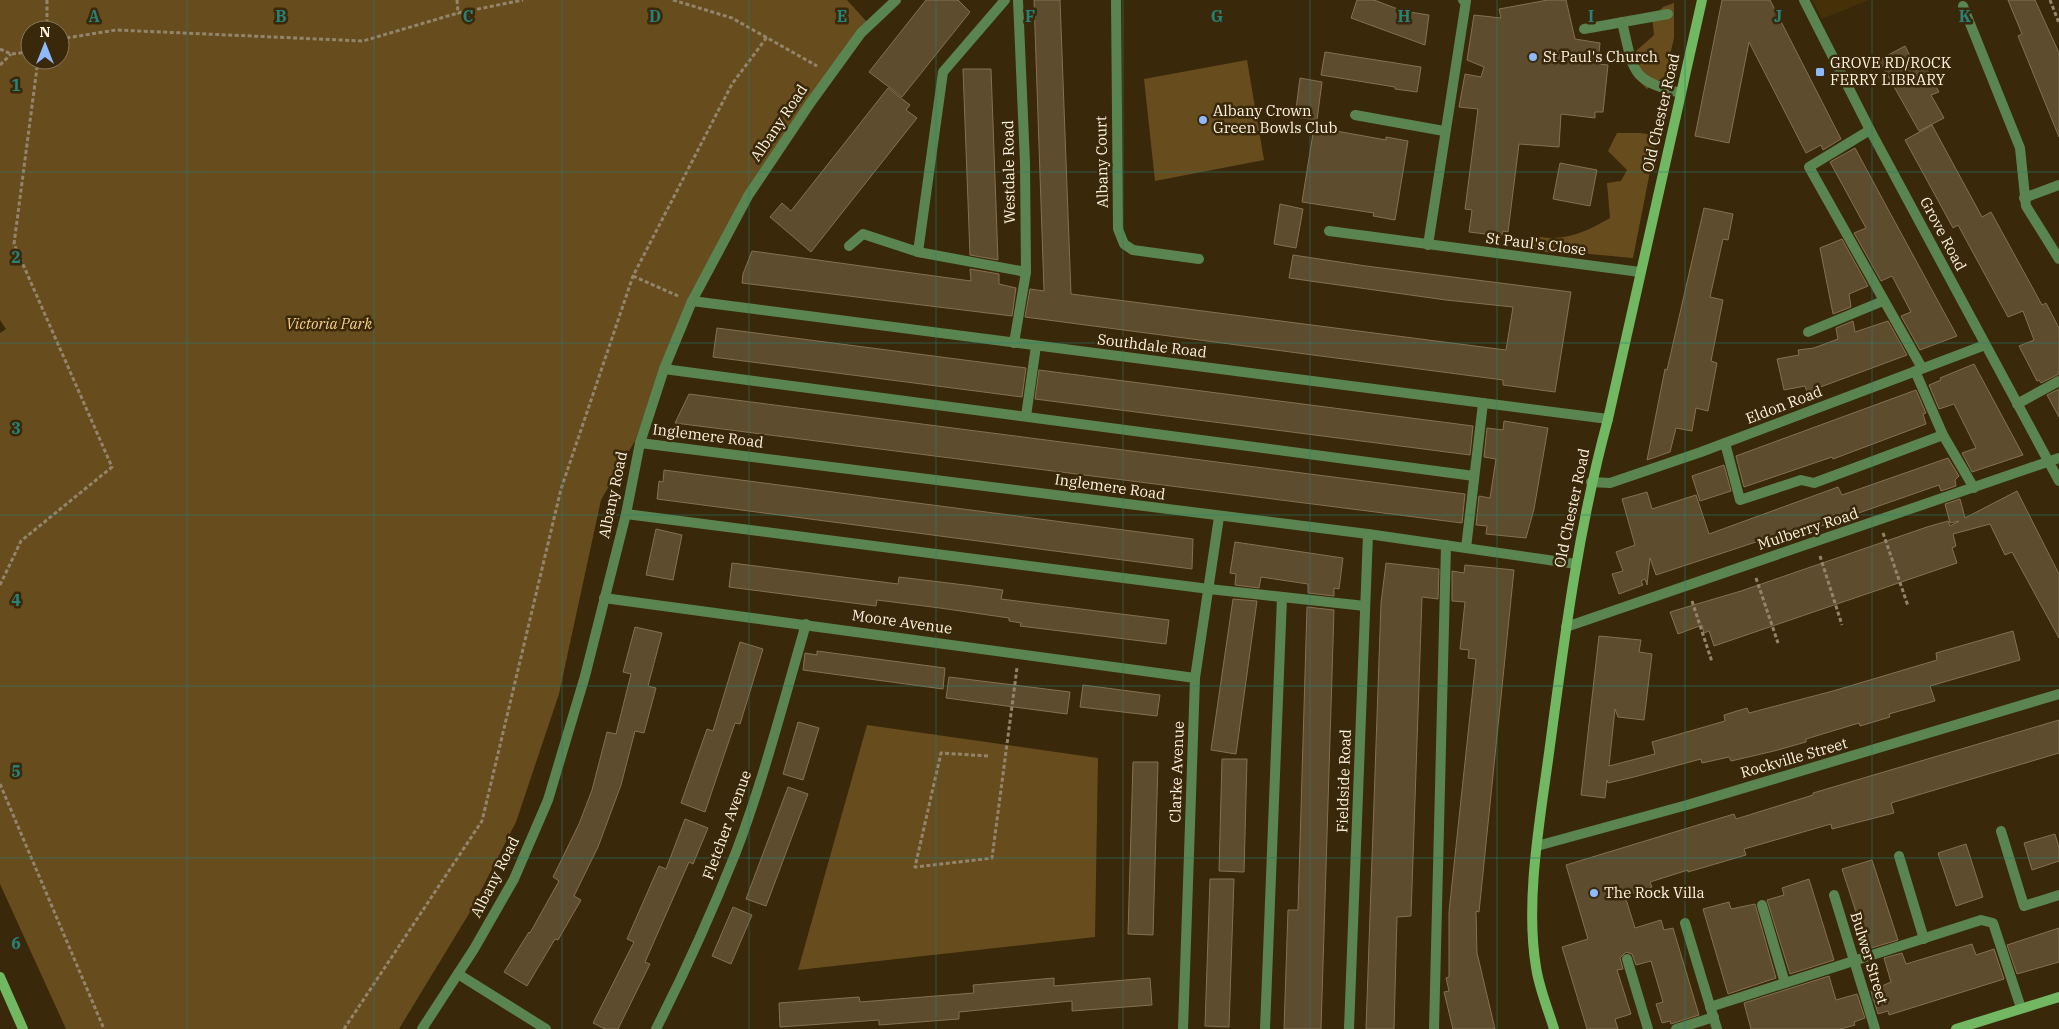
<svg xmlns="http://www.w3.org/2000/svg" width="2059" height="1029" font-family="'IBM Plex Serif',serif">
<rect width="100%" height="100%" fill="#392809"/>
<polygon fill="#453007" points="1812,0 1869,0 1822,19"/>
<g fill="#674c1d" fill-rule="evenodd">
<path d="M0,0H847L867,22L745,194L689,296L661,365L636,439L601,500L559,694L516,822L470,912L399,1029H66L0,884V333L6,329L0,320ZM30,30H60V60H30Z"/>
<polygon points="1674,3 1674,38 1665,76 1647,89 1634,76 1636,51 1654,35 1652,18 1663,7"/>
<polygon points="1247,60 1264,160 1155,181 1144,79"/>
<path d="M1617,133H1641L1657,136L1633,258L1589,254L1580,247L1574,256L1531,250L1540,237C1568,241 1587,231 1610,218L1607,183L1621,181L1627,170L1608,151Z"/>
<polygon points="867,725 1098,758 1095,937 798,970"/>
</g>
<g fill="#5e4c2e" stroke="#857152">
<polygon points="926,0 958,0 970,12 902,97 869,72"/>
<polygon points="1034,0 1060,0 1071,294 1506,350 1513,307 1446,300 1289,278 1293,255 1366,266 1571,292 1555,392 1503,385 1503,380 1025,317 1030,289 1044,291"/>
<polygon points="1357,0 1374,0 1403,11 1429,15 1425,45 1351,18"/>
<polygon points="1548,0 1566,0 1575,39 1600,43 1598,64 1608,65 1603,112 1595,112 1595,118 1561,114 1559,147 1519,144 1508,232 1503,231 1502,236 1469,232 1472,210 1465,209 1478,109 1459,107 1465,74 1481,77 1484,67 1467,60 1474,15 1501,18 1499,9"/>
<polygon points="1722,0 1770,0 1841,139 1823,150 1821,145 1806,153 1749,42 1729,143 1695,136"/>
<polygon points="2008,0 2035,0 2059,53 2059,137 2018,36 2022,34"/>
<polygon points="1905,46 1915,66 1923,62 1939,92 1931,95 1944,118 1919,131 1879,60"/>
<polygon points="1325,52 1421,67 1417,92 1395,89 1395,87 1321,75"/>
<polygon points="963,69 991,69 998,260 970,255"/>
<polygon points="1300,78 1322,82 1317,120 1295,117"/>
<polygon points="888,88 910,105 906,110 917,118 811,252 770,217 782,203 791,211"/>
<polygon points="1932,125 1982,217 1991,212 2042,305 2046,303 2059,328 2059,374 2041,383 2039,380 2037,381 2019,346 2034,340 2023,311 2008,317 1958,225 1953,228 1905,140"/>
<polygon points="1314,127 1386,140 1386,137 1408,141 1395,220 1373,216 1374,213 1302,202"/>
<polygon points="1855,148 1883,200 1957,336 1920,350 1901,316 1911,312 1892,276 1881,281 1854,233 1866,228 1830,162"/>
<polygon points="1560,163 1597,170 1590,206 1553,199"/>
<polygon points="1280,204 1303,209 1296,248 1274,244"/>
<polygon points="1704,208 1733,214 1728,240 1723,239 1710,297 1723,300 1711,361 1717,363 1708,411 1696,408 1692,431 1676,428 1670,452 1647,460 1665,369 1667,370"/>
<polygon points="1842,239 1868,286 1849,294 1851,307 1833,314 1820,248"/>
<polygon points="752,251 971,281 970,269 999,274 999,284 1016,288 1012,316 742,283 743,274"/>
<polygon points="1853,321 1855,332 1888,321 1907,355 1807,392 1805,386 1784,390 1777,359 1799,355 1798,350 1814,348 1838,339 1836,328"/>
<polygon points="717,328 1026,368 1022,397 713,357"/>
<polygon points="1974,364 2023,455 1972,472 1962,453 1976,448 1954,404 1939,409 1929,385 1941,380 1940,378"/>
<polygon points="1039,370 1473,426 1470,455 1035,399"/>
<polygon points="2059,389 2059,417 2047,395"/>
<polygon points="1916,390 1926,413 1923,414 1926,424 1833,459 1832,457 1744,487 1736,456"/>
<polygon points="689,394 1465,494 1462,523 675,423"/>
<polygon points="1504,421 1548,428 1534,509 1526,538 1486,534 1487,526 1476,525 1479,496 1490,498 1496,459 1484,457 1487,428 1503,430"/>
<polygon points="1948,458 1959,476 1955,480 1956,486 1941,491 1939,485 1761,547 1759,541 1656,575 1650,558 1647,585 1645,579 1641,581 1643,585 1619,594 1612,574 1623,571 1616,552 1635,545 1622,499 1647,492 1652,509 1696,495 1709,534 1838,487 1842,495"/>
<polygon points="1724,465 1731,491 1700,501 1692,476"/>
<polygon points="664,470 1193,539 1192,569 657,499 659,481 663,482"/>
<polygon points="2017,491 2059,574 2059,638 2012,552 2005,555 1990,524 1953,534 1956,546 1952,548 1957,563 1714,646 1709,631 1704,633 1702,625 1678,634 1670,612 1741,591 1927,527 1948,521 1950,526 1959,521 1950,523 1945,504 1960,499 1965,518"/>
<polygon points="656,529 682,535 673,580 646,575"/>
<polygon points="1235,542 1343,558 1339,589 1334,588 1334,596 1308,593 1308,584 1261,577 1259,588 1235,585 1236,574 1230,573"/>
<polygon points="732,563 898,584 899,577 973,586 1003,590 1001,599 1169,620 1166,644 1020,626 1021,623 1009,621 1009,618 940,608 877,600 876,606 729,587"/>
<polygon points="1386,563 1439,569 1438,599 1422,597 1411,916 1397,917 1394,1029 1366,1029 1381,603"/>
<polygon points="1465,565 1514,570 1479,912 1476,911 1477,953 1495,1029 1453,1029 1444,992 1449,991 1446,978 1449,977 1449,912 1476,659 1468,658 1469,650 1460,649 1465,602 1452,601 1452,571 1464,573"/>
<polygon points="1233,599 1257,601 1236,754 1211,750"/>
<polygon points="1307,607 1334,610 1321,1029 1284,1029 1288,910 1298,910"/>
<polygon points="635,627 662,633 648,686 656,688 644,733 635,731 621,785 598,847 574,896 581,900 558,940 555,939 527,986 504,972 529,932 530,933 559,881 553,877 579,824 592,790 607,732 616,734 631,674 623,672"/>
<polygon points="2013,631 2020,660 1930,686 1935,701 1889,714 1890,717 1860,726 1859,723 1806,739 1806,742 1774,751 1731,761 1729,757 1702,763 1701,759 1634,777 1608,783 1607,780 1605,798 1581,795 1599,636 1641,640 1639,652 1652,654 1644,720 1618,717 1615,709 1609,766 1655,754 1652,742 1725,721 1724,715 1747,708 1749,713 1833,691 1937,660 1936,653"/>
<polygon points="740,642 763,649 740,724 735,723 705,812 681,803 707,729 713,731"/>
<polygon points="817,651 945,668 943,689 803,670 805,653 817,655"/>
<polygon points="949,677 1070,692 1067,714 946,698"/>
<polygon points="1083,685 1160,695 1157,716 1080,707"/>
<polygon points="2059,720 2059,753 1891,803 1894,813 1832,829 1831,824 1744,849 1746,855 1688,872 1688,870 1650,882 1652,887 1625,896 1635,928 1661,920 1664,930 1673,928 1699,1015 1671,1024 1670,1021 1662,1023 1656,1004 1663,1002 1651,961 1636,965 1632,954 1626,952 1620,958 1623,969 1617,970 1631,1014 1615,1019 1618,1029 1587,1029 1562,947 1588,939 1566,865 1734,814 1736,819 1765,810 1813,795 1813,793"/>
<polygon points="798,722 819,728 803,780 783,774"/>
<polygon points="1222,759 1247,759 1244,872 1219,871"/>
<polygon points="1133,762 1158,762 1153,935 1128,934"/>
<polygon points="788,787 808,794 766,906 746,899"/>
<polygon points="685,819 708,828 693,864 689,862 645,962 650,964 618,1029 605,1029 593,1023 634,942 627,939 659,866 666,869"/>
<polygon points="2055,834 2059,848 2059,861 2032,870 2024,843"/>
<polygon points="1966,844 1983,897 1956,906 1938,853"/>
<polygon points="1872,860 1898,940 1868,949 1842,869"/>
<polygon points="1210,879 1234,879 1229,1027 1205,1026"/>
<polygon points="1809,879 1834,960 1790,974 1767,900 1784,895 1782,888"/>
<polygon points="1729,902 1731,909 1755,904 1776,978 1728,994 1703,909"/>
<polygon points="733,907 752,915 731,964 712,956"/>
<polygon points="2059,928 2059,962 2017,974 2007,945"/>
<polygon points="1972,944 1976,955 1994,949 2004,979 1889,1015 1888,1011 1878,1014 1871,991 1891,982 1884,958 1902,953 1906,964"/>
<polygon points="1829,976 1836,1000 1857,994 1865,1018 1854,1022 1855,1025 1841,1029 1751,1029 1744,1003"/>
<polygon points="1054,978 1054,986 1150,978 1152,1005 1072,1011 1072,1001 959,1012 959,1019 879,1025 879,1020 780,1027 779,1003 859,997 860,1002 974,993 973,985"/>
</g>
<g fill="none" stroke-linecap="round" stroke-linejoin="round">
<g stroke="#93856c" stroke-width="3" stroke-dasharray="4 2.5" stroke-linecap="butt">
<polyline points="47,0 47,30"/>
<polyline points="457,0 458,13 523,0"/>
<polyline points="673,0 732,18 817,66"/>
<polyline points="2050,0 2059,23"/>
<polyline points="60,39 116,30 363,41 458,13"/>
<polyline points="0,49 11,54 30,52"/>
<polyline points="0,65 11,54"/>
<polyline points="633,276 678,296"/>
<polyline points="1883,533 1908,606"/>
<polyline points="1820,556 1842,625"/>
<polyline points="1756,578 1778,643"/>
<polyline points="0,585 21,541 112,467 14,244 38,60"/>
<polyline points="1692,601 1712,662"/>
<polyline points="988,756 941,753 915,867 992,858 1017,668"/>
<polyline points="0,784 104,1029"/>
<polyline points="344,1029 482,821 561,489 633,276 732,84 767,37"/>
</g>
<g stroke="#5a8550" stroke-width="10">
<polyline points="1005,0 943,72 918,252 1026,272"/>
<polyline points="1963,6 2020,148 2026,206 2059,259"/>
<path d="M1622,22C1634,71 1629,80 1681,93"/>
<polyline points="1584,29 1668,14"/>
<polyline points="1870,130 1809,167 1922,368"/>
<polyline points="2024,198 2059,185"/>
<polyline points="849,246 863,234 918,252"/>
<polyline points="1808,332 1883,301"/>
<polyline points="664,369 1474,476"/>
<polyline points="1915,371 1943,435 1974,488"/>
<polyline points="2017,404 2059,381"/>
<polyline points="1026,416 1036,346"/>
<polyline points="1725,443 1740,500 1801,480 1814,483 1943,435"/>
<polyline points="626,514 1209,589 1365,606"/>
<polyline points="1466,548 1483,403"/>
<polyline points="1899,856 1924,939"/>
<polyline points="1762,905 1785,983"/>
<polyline points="1627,959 1648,1029"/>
<polyline points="1710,1007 1981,920 1993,923 2021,1008"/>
<polyline points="1265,1029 1282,597"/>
<polyline points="1434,1029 1446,545"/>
<polyline points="1676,1029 1714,1017"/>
</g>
<g stroke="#5a8550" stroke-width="10">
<polyline points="1116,0 1118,229 1124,244 1133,250 1199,259"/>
<polyline points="1804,0 1870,130 2059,481"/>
<polyline points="1355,115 1444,131"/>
<polyline points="1329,231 1640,272"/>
<polyline points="1428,245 1466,1 1463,0"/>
<polyline points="692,301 1608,419"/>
<polyline points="1014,343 1026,272 1025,163 1018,0"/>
<polyline points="640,443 1368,534 1576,564"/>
<polyline points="1591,482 1610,483 1701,452 1985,345"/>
<polyline points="604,598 1195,678"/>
<polyline points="1566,627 2059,458"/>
<polyline points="2001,831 2024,906 2059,895"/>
<polyline points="1537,846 1687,805 2059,694"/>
<polyline points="1834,895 1875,1029"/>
<polyline points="1685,923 1717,1029"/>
<polyline points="458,974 546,1029"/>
<polyline points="422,1029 474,949 514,879 548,800 585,676 626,514 640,443 664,369 692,301 748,196 811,102 861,33 896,0"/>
<path d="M656,1029C685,972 712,912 736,852C764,778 784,700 806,624"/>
<polyline points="1183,1029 1195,678 1219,517"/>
<polyline points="1349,1029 1368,534"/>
</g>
<g stroke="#72b761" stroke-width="10">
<polyline points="0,977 23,1029"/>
<path d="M1554,1029C1548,1009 1539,988 1536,967C1525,901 1540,820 1549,753C1564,641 1578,529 1608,419L1702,0"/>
<polyline points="1956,1029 2059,997"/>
</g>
</g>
<path fill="none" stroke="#27827a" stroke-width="1" stroke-opacity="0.55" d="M187,0V1029M374,0V1029M562,0V1029M749,0V1029M936,0V1029M1123,0V1029M1310,0V1029M1497,0V1029M1685,0V1029M1872,0V1029M0,172H2059M0,343H2059M0,515H2059M0,686H2059M0,858H2059"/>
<g fill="#8eb9fd" stroke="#392809" stroke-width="2">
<circle cx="1533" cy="57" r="5"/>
<rect x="1815" y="67" width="10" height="10" rx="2.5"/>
<circle cx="1203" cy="120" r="5"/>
<circle cx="1594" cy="893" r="5"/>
</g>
<g text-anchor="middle" stroke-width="5" stroke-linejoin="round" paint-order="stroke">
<g font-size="15" fill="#fef3e1" stroke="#392809" text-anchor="start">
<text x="1543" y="62">St Paul's Church</text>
<text x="1830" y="68">GROVE RD/ROCK<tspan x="1830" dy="17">FERRY LIBRARY</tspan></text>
<text x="1213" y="116">Albany Crown<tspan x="1213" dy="17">Green Bowls Club</tspan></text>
<text x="1604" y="898">The Rock Villa</text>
</g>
<g font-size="15" fill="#fef3e1" stroke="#392809">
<text transform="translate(1661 113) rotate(-77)" y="5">Old Chester Road</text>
<text transform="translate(779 123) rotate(-56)" y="5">Albany Road</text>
<text transform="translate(1102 162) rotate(-91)" y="5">Albany Court</text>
<text transform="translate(1009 172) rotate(-91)" y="5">Westdale Road</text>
<text transform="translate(1943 234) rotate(62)" y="5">Grove Road</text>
<text transform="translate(1536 244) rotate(7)" y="5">St Paul's Close</text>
<text transform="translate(1152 346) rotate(7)" y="5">Southdale Road</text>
<text transform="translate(1784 405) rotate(-21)" y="5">Eldon Road</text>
<text transform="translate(708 436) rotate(7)" y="5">Inglemere Road</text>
<text transform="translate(1110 487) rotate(8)" y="5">Inglemere Road</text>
<text transform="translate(613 495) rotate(-78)" y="5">Albany Road</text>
<text transform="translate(1572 508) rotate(-78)" y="5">Old Chester Road</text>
<text transform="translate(1808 529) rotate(-18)" y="5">Mulberry Road</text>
<text transform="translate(902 622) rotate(8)" y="5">Moore Avenue</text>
<text transform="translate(1794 758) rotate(-16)" y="5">Rockville Street</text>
<text transform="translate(1177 772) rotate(-88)" y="5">Clarke Avenue</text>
<text transform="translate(1344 781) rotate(-88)" y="5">Fieldside Road</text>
<text transform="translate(727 825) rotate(-70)" y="5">Fletcher Avenue</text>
<text transform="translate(495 877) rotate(-63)" y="5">Albany Road</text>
<text transform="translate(1869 958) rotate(73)" y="5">Bulwer Street</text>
</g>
<g font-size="15" font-style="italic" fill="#fbcf86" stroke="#392809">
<text x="329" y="329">Victoria Park</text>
</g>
</g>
<g font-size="16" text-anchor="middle" font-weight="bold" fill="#27827a" stroke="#392809" stroke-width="5" stroke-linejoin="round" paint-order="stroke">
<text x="94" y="22">A</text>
<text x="281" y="22">B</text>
<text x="468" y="22">C</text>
<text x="655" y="22">D</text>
<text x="842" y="22">E</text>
<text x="1030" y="22">F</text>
<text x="1217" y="22">G</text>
<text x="1404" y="22">H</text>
<text x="1591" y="22">I</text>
<text x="1778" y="22">J</text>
<text x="1965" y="22">K</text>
<text x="16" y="91">1</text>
<text x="16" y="263">2</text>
<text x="16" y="434">3</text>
<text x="16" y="606">4</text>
<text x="16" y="777">5</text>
<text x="16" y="949">6</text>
</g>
<g transform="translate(45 45)"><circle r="24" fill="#392809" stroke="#88795f"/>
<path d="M0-4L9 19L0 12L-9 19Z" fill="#8eb9fd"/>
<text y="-8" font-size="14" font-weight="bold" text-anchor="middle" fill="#fef3e1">N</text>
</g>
</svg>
